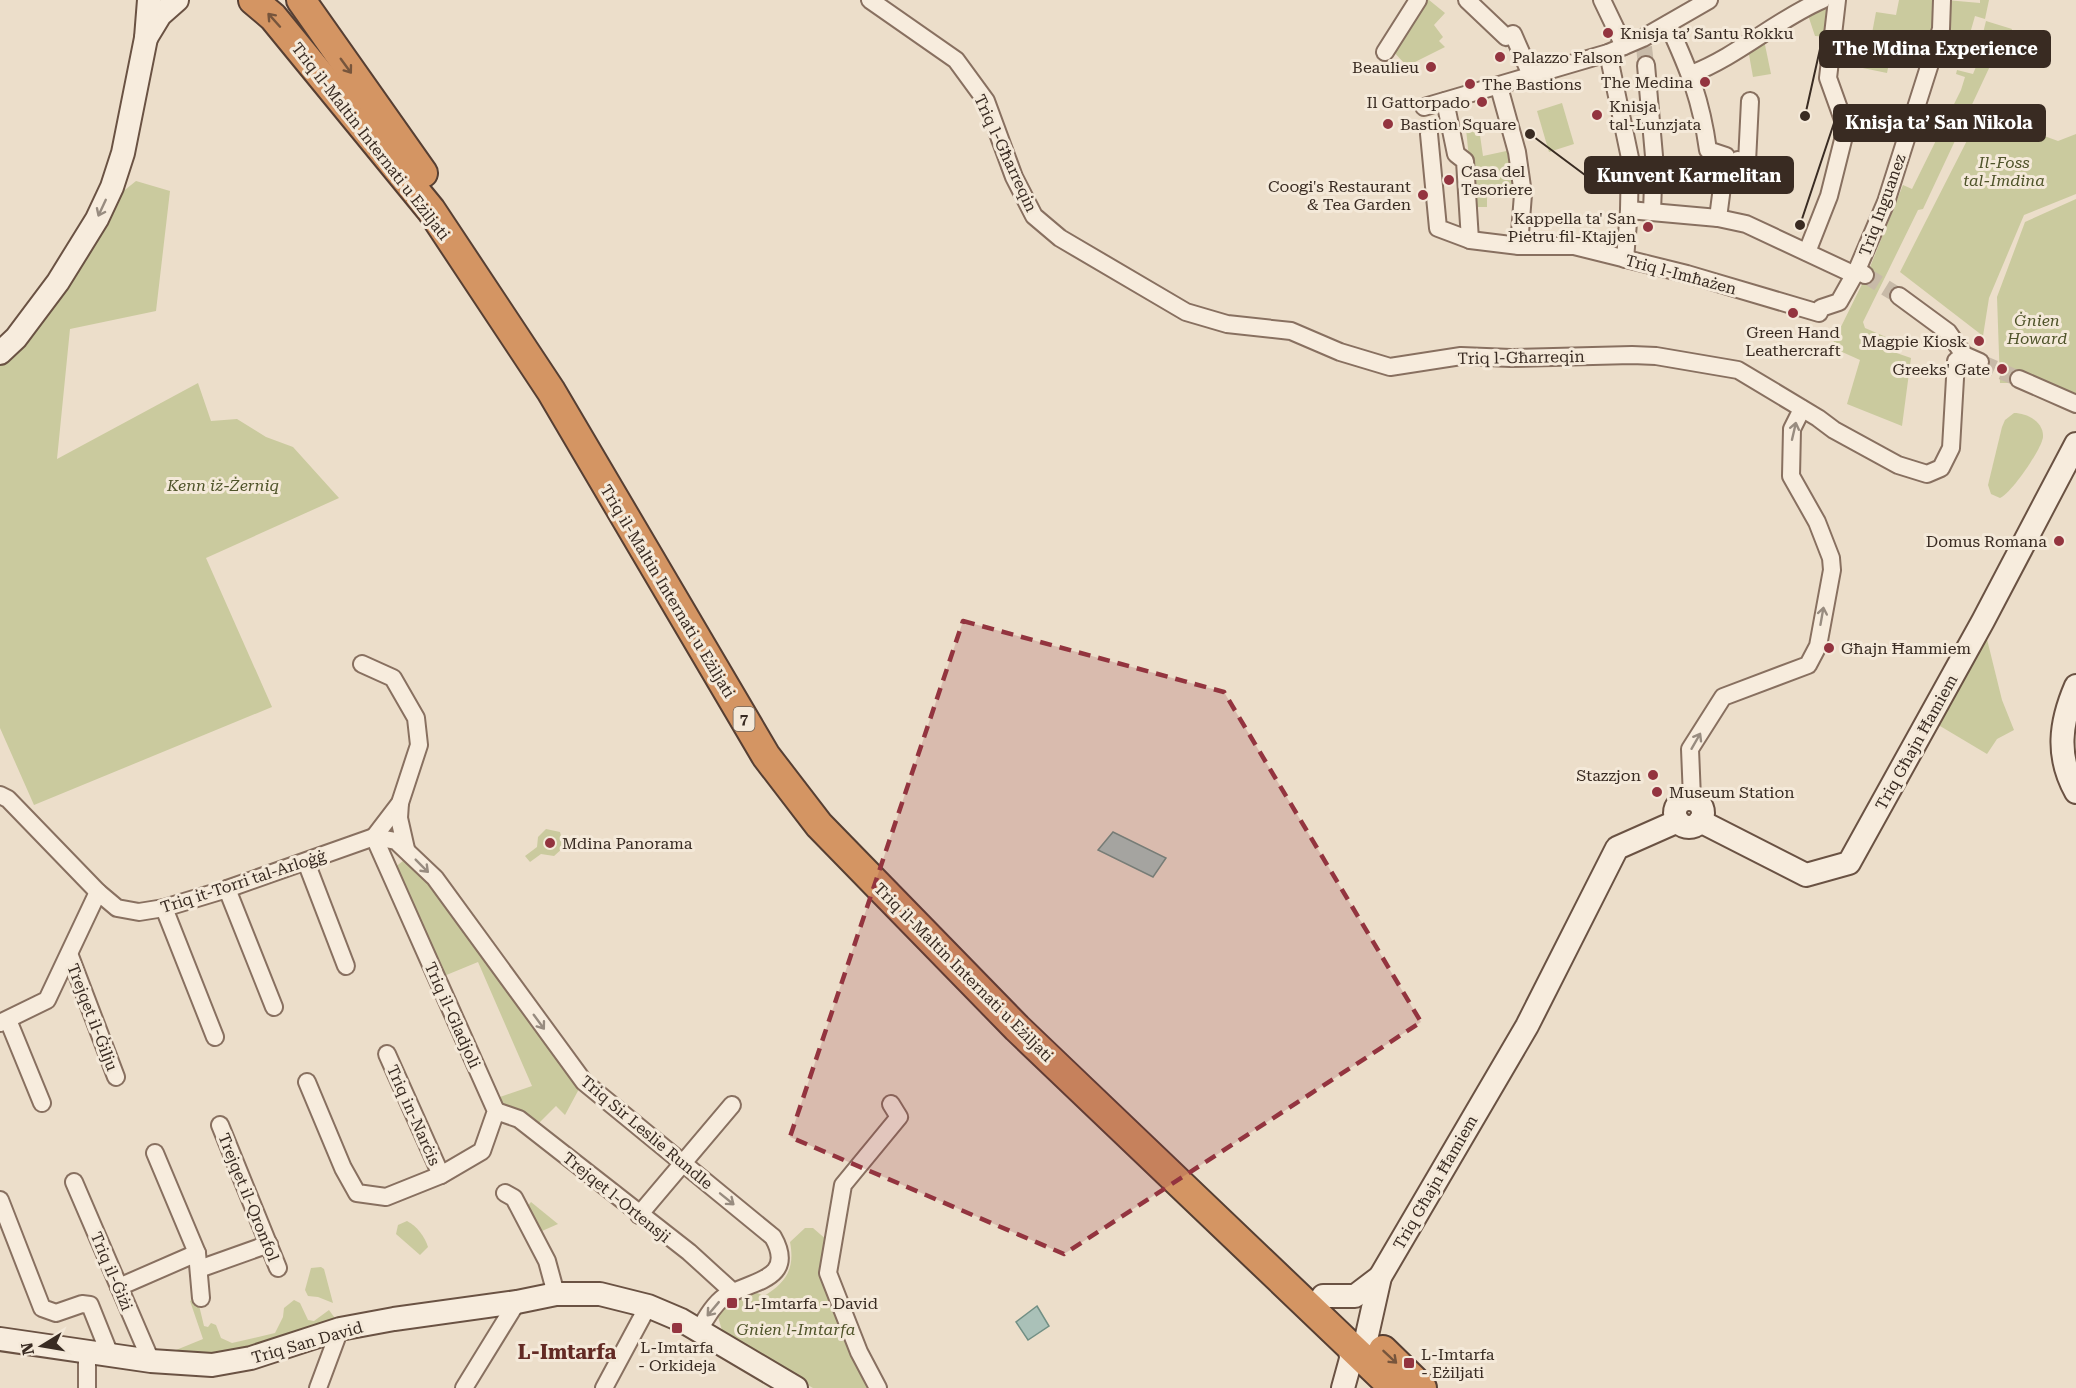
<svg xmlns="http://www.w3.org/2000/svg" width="2076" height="1388" font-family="'Roboto Serif',serif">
<rect width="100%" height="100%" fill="#ecdeca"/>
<g fill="#caca9e">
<polygon points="1421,0 1429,0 1445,13 1434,25 1443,37 1439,41 1445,47 1415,62 1405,64 1391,49"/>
<polygon points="1834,0 1829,37 1815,36 1807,12"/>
<polygon points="1899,0 1939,0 1930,56 1892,48 1887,73 1853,66 1857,43 1870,44 1876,12 1896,15"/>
<polygon points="1946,0 1980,3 1980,0 1989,0 1985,19 1975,16 1971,30 1983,33 1986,21 2012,29 2006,50 1998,49 1923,209 1918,210 1863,322 1865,328 1886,337 1882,348 1911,358 1902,426 1847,404 1860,360 1831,347 1868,272 1903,185 1912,189 1961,90 1965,77 1956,74 1957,70 1973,74 1985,45 1975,42 1970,58 1962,55 1968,38 1944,32"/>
<polygon points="1764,40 1771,74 1753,77 1748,49"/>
<polygon points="1562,103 1574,144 1549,152 1537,111"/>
<polygon points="1892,105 1912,112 1904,136 1886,130"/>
<polygon points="1981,113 2058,141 2076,134 2076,194 2024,215 1989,298 1983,336 1900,272"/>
<polygon points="1479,128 1483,156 1511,150 1518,191 1487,189 1487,207 1474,207 1466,129"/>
<polygon points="136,181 170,191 156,311 70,329 57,459 198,383 211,421 237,419 266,437 293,447 339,498 206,558 272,707 34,805 0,728 0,362 121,193"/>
<polygon points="2076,199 2076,394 2021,375 2017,383 2000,383 1997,297 2025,222"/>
<path d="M2014,413C2027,413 2044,422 2043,437C2042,449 2010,495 2000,498L1991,494L1988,485L2002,427L2005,420Z"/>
<polygon points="1984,627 2002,700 2014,730 1997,739 1987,754 1935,723"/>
<polygon points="546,829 560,832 564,847 554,856 541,854 530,862 525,856 537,847 538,837"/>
<polygon points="408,857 437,892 579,1089 565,1115 556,1106 535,1127 497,1098 532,1086 478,962 444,976 394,868"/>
<polygon points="531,1202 558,1224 542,1231 535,1227 526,1208"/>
<path d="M407,1221C417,1226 425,1237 428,1247L420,1255L396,1234L398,1225Z"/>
<path d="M805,1228H813L828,1241L820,1275L867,1388H813L724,1337L718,1317L733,1298L755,1292L764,1296C787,1282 795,1268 790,1242Z"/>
<polygon points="321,1267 324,1269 333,1303 318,1297 308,1296 305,1290 311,1268"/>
<polygon points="197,1297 204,1326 208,1327 211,1323 216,1325 221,1338 232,1343 275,1333 283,1317 284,1308 294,1300 300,1303 308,1320 314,1321 329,1310 337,1321 234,1356 159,1357 203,1339 190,1301"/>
</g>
<g fill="#aac1b8" stroke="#718f84" stroke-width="1.5">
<polygon points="1113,832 1166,858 1153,877 1098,850"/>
<polygon points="1037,1306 1049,1326 1028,1340 1016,1322"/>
</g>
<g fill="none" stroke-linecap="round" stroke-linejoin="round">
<g stroke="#c8baa8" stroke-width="16" stroke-dasharray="16 8" stroke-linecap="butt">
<polyline points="1644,47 1646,65"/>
<polyline points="1865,275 1899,296"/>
<polyline points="1980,362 2019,379"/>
</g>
<defs>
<g id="street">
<polyline points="870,0 956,60 986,101 1014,177 1034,216 1060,238 1186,312 1227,324 1291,331 1340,352 1390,367 1461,356 1511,358 1632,355 1656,356 1738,370 1818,418 1834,430 1898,465 1927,474 1941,468 1951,448 1956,361 1964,355"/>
<polyline points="1467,0 1506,37 1513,34 1531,75"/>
<polyline points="1602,0 1624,46"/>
<path d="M1668,24C1689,70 1701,99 1708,150L1726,156L1718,218"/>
<polyline points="1385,52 1418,0"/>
<polyline points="1608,53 1630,158 1629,210 1625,259"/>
<polyline points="1646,65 1654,156 1652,212"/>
<path d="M1691,74C1738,56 1776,20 1822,0"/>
<polyline points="1499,87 1517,152 1523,194 1519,246"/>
<polyline points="1445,101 1456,154 1465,161 1470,240"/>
<polyline points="1424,107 1608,53 1643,38 1709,0"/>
<polyline points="1429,134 1438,228 1470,240 1519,246 1574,246 1687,274 1819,313 1821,308 1839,302 1857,270 1865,275"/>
<polyline points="1738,160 1773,172"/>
<polyline points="1747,162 1750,101"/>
<polyline points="1629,210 1718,218 1746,224 1855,275"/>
<polyline points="1807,252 1829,196 1846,128 1828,78 1837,0"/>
<polyline points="1857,270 1886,202 1941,29 1942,0"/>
<polyline points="1899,296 1948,332 1964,355"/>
<polyline points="1964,355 1980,362"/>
<polyline points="2019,379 2076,404"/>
<polyline points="362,664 393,678 416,718 419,745 400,803 374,837"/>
<polyline points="0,795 8,799 98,892 117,908 139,912 164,908 227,889 374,837"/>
<polyline points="1692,798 1690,749 1723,697 1808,665 1818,646 1832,570 1831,558 1817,522 1791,476 1792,429 1802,409"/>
<polyline points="400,803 399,818 406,849"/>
<path d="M374,837L396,841L435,878L584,1082L773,1237C798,1281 748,1281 724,1297C713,1305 705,1319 699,1331"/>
<polyline points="306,862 346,966"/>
<polyline points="227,889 274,1007"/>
<polyline points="164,908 215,1037"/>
<polyline points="70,956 116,1077"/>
<polyline points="8,1020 42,1103"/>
<polyline points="0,1023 47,1000 98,892"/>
<polyline points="387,1054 441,1175"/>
<polyline points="307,1082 343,1168 357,1193 386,1197 441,1175 482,1151 496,1111 374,837"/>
<polyline points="496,1111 519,1119 689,1252 733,1292"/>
<polyline points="220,1125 278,1268"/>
<polyline points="155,1153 197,1253 201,1298"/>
<polyline points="74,1182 151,1361"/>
<polyline points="505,1193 514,1198 547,1261 556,1294"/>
<polyline points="0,1200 42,1308 56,1313 82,1304 90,1305 110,1355"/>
<polyline points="639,1215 732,1105"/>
<polyline points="199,1269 269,1244"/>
<polyline points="119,1287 197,1253"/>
<polyline points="87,1388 87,1351"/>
<polyline points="318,1388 340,1329"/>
<polyline points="464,1388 517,1302"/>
<polyline points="604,1388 648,1306"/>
<polyline points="878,1388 859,1352 828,1273 843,1185 899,1117 891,1104"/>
</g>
<g id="secondary">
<polyline points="146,38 160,15 177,0"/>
<polyline points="0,353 16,338 58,282 97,219 112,187 123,153 146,38 149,0"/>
<path d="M2076,686C2060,723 2056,756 2076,792"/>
<circle cx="1689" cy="813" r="14"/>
<polyline points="1700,821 1806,875 1849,863 1983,621 2076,444"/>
<polyline points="1323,1296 1355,1296 1380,1277"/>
<polyline points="1367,1335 1380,1277 1527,1026 1617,848 1678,821"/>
<polyline points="0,1339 151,1361 212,1365 251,1358 340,1329 394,1319 517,1302 556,1294 600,1294 648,1306 681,1320 796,1388"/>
<polyline points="1343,1388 1351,1359 1350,1345"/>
</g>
<g id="highway">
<polyline points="253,0 273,17 431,210 551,391 766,756 819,825 1017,1028 1394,1388"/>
<polyline points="301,0 423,173"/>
<polyline points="1383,1350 1422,1388"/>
</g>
</defs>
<use href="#street" stroke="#887060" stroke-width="20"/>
<use href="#secondary" stroke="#6a5243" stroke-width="26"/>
<use href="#highway" stroke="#563f33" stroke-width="32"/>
<use href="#street" stroke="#f7ecdd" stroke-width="16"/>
<use href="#secondary" stroke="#f7ecdd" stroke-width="22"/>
<use href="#highway" stroke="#d49563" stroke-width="28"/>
</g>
<defs><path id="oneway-shaft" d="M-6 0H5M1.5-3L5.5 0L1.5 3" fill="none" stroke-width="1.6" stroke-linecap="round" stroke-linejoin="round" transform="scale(1.5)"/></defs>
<g stroke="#77553c">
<use href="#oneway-shaft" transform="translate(274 20) rotate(-132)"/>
<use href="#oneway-shaft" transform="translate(346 66) rotate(54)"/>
<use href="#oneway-shaft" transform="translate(1390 1357) rotate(43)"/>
</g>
<g stroke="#988c80">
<use href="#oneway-shaft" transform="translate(102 208) rotate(115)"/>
<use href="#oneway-shaft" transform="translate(1794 431) rotate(-77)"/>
<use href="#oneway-shaft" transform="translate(1822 616) rotate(-80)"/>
<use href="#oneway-shaft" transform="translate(1696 741) rotate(-60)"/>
<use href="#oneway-shaft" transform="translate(422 866) rotate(45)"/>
<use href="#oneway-shaft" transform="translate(539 1022) rotate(54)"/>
<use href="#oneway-shaft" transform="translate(727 1199) rotate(39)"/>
<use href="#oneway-shaft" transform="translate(713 1309) rotate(130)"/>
</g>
<path fill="#93343f" fill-opacity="0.2" stroke="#93343f" stroke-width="4.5" stroke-dasharray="12 8" stroke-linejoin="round" d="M963,621L1224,692L1421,1022L1064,1254L790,1137Z"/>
<g fill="#93343f" stroke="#f4e9d9" stroke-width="2">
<circle cx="1608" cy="33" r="6"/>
<circle cx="1500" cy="57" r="6"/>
<circle cx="1431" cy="67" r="6"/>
<circle cx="1705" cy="82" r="6"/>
<circle cx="1470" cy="84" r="6"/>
<circle cx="1482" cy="102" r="6"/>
<circle cx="1597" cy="115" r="6"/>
<circle cx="1388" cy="124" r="6"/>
<circle cx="1449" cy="180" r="6"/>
<circle cx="1423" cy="195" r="6"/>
<circle cx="1648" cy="227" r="6"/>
<circle cx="1793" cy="313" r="6"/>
<circle cx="1979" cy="341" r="6"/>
<circle cx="2002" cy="369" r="6"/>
<circle cx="2059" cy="541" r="6"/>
<circle cx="1829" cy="648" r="6"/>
<circle cx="1653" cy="775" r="6"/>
<circle cx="1657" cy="792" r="6"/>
<circle cx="550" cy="843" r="6"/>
<rect x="726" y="1297" width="12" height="12" rx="3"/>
<rect x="671" y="1322" width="12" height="12" rx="3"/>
<rect x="1403" y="1357" width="12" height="12" rx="3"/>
</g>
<g text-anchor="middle" stroke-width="6" stroke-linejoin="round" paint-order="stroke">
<rect fill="#f4e9d9" stroke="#716459" stroke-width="1.5" x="733.5" y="707" width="21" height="24" rx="4.5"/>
<g font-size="15" font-weight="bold" fill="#392b22">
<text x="744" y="724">7</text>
</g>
<g font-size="16" fill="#392b22" stroke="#f4e9d9" text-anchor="start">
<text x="1620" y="39">Knisja ta’ Santu Rokku</text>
<text x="1512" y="63">Palazzo Falson</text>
<text x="1419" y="73" text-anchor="end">Beaulieu</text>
<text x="1693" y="88" text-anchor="end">The Medina</text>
<text x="1482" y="90">The Bastions</text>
<text x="1470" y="108" text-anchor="end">Il Gattorpado</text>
<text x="1609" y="112">Knisja<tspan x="1609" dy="18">tal-Lunzjata</tspan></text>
<text x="1400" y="130">Bastion Square</text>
<text x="1461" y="177">Casa del<tspan x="1461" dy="18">Tesoriere</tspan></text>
<text x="1411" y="192" text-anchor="end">Coogi's Restaurant<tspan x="1411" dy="18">&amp; Tea Garden</tspan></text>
<text x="1636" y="224" text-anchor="end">Kappella ta' San<tspan x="1636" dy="18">Pietru fil-Ktajjen</tspan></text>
<text x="1793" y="338" text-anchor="middle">Green Hand<tspan x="1793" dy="18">Leathercraft</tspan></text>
<text x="1967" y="347" text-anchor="end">Magpie Kiosk</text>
<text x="1990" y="375" text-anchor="end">Greeks' Gate</text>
<text x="2047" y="547" text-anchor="end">Domus Romana</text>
<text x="1841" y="654">Għajn Ħammiem</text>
<text x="1641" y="781" text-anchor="end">Stazzjon</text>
<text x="1669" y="798">Museum Station</text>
<text x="562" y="849">Mdina Panorama</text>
<text x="744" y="1309">L-Imtarfa - David</text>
<text x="677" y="1353" text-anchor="middle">L-Imtarfa<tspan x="677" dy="18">- Orkideja</tspan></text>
<text x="1421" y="1360">L-Imtarfa<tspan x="1421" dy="18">- Eżiljati</tspan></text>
</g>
<g font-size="16" fill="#392b22" stroke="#f4e9d9">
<text transform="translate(371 141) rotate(52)" y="6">Triq il-Maltin Internati u Eżiljati</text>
<text transform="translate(1006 153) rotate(65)" y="6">Triq l-Għarreqin</text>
<text transform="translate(1882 205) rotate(-70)" y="6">Triq Inguanez</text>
<text transform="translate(1681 274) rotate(15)" y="6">Triq l-Imħażen</text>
<text transform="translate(1521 357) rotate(-1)" y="6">Triq l-Għarreqin</text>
<text transform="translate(668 591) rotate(59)" y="6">Triq il-Maltin Internati u Eżiljati</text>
<text transform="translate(1916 742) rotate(-61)" y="6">Triq Għajn Ħamiem</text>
<text transform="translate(243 881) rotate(-18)" y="6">Triq it-Torri tal-Arloġġ</text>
<text transform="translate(964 972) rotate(45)" y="6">Triq il-Maltin Internati u Eżiljati</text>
<text transform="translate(453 1015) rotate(66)" y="6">Triq il-Gladjoli</text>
<text transform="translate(93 1017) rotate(69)" y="6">Trejqet il-Ġilju</text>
<text transform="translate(414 1115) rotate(66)" y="6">Triq in-Narċis</text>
<text transform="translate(647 1132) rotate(40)" y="6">Triq Sir Leslie Rundle</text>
<text transform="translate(1435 1182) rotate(-60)" y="6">Triq Għajn Ħamiem</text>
<text transform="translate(249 1197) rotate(68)" y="6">Trejqet il-Qronfol</text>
<text transform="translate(617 1197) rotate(39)" y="6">Trejqet l-Ortensji</text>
<text transform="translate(112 1271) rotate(67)" y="6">Triq il-Ġiżi</text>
<text transform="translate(307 1342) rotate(-16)" y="6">Triq San David</text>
</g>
<g font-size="16" font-style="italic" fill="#4f542a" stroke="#f4e9d9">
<text x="2004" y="168">Il-Foss<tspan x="2004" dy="18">tal-Imdina</tspan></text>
<text x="2037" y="326">Ġnien<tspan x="2037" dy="18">Howard</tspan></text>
<text x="223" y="491">Kenn iż-Żerniq</text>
<text x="796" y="1335">Gnien l-Imtarfa</text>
</g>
<g font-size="20" font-weight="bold" fill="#632a24" stroke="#f4e9d9">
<text x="567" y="1359">L-Imtarfa</text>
</g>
</g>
<path fill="none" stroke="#392b22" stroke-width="2" d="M1805 116L1820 49M1800 225L1834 123M1530 134L1585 175"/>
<g fill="#392b22" stroke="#f4e9d9" stroke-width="2">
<circle cx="1805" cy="116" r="6"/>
<circle cx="1800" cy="225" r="6"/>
<circle cx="1530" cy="134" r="6"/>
</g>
<g fill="#392b22" stroke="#392b22" stroke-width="2">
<rect x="1820" y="31" width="230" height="36" rx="6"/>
<rect x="1834" y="105" width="211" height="36" rx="6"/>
<rect x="1585" y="157" width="208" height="36" rx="6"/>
</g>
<g font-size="18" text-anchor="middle" font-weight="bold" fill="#fff">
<text x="1935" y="55">The Mdina Experience</text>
<text x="1939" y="129">Knisja ta’ San Nikola</text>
<text x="1689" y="182">Kunvent Karmelitan</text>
</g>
<g transform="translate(42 1346) rotate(259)" stroke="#f4e9d9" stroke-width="4.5" paint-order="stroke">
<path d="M0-4.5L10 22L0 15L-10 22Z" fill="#392b22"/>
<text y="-9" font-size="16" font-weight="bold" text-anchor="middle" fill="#392b22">N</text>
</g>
</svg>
